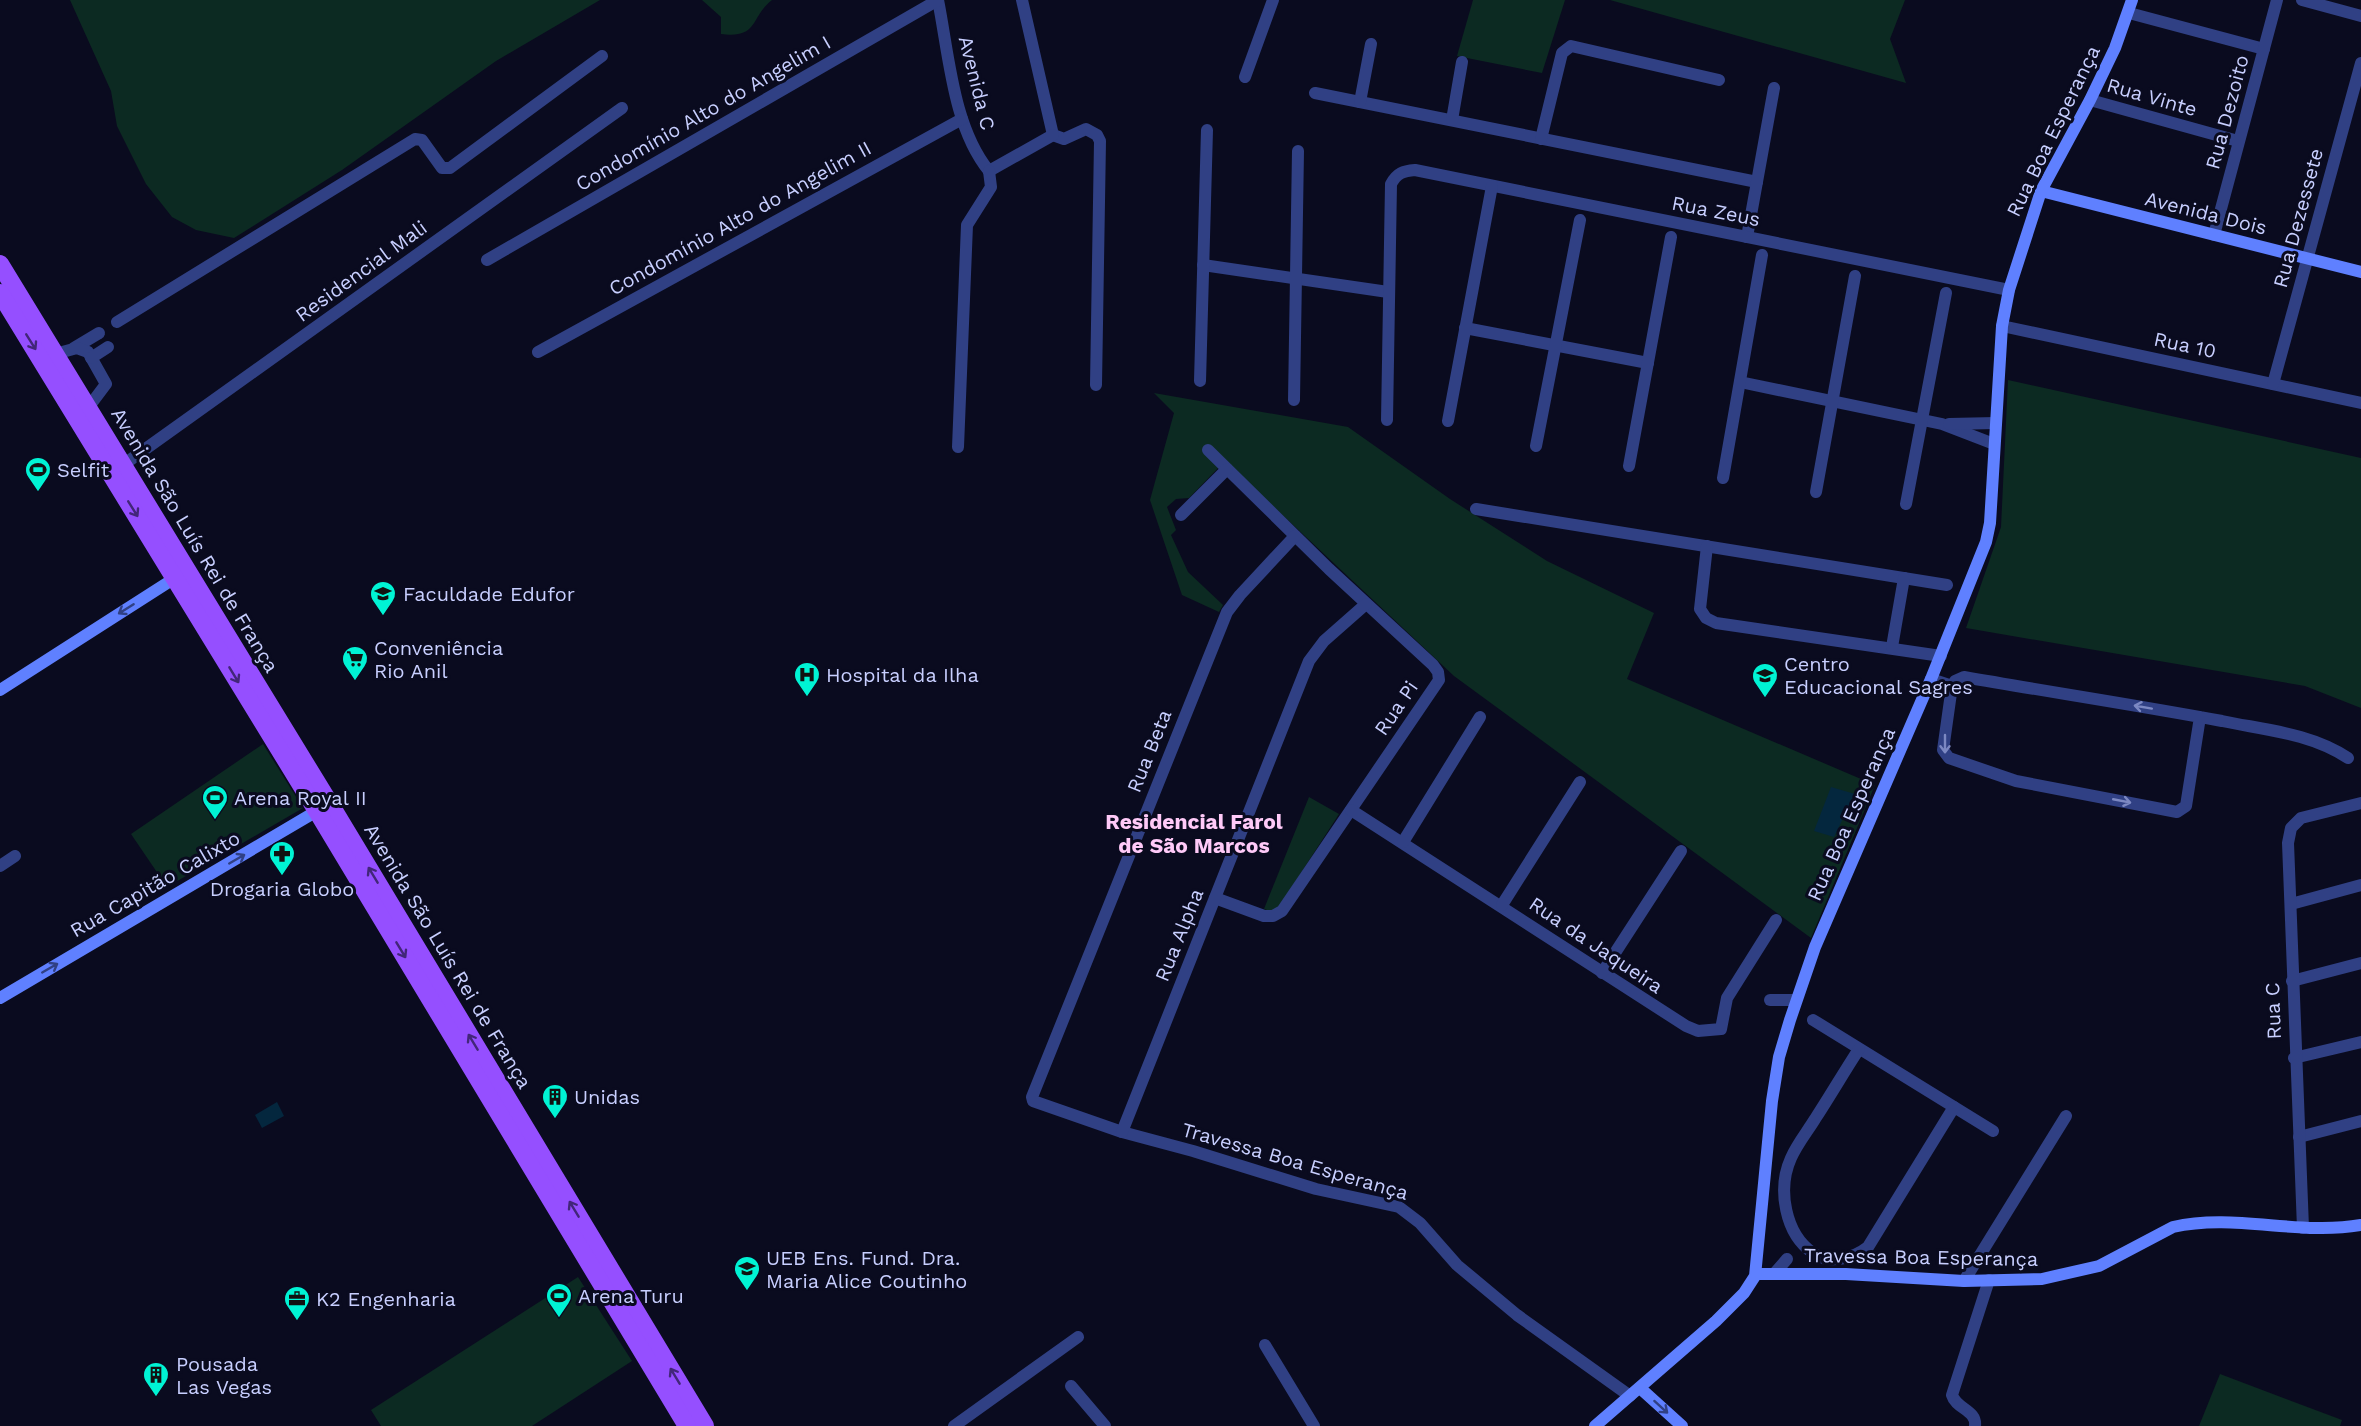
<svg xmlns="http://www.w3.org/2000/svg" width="2361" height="1426" font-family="'Work Sans',sans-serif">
<rect width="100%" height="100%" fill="#0a0b1f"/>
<g fill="#0c2a22">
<polygon points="70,0 600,0 496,61 342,170 234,238 196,230 172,217 146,184 117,126 111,91"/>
<path d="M702,0H772C750,17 759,39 721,34V17Z"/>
<polygon points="1473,0 1565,0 1542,73 1457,56"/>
<polygon points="1610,0 1905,0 1890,39 1906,83"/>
<polygon points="2008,380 2361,458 2361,708 2305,686 1966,628 2001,527"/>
<polygon points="1154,393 1348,427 1450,499 1547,561 1654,613 1627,679 1875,785 1811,938 1454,676 1225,461 1189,498 1176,499 1167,507 1176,530 1171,535 1188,572 1223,605 1219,612 1182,595 1150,500 1174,413"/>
<polygon points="263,744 303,808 167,887 131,834"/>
<polygon points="1309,797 1339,814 1277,910 1273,912 1264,909"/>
<polygon points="578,1277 632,1361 532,1426 381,1426 371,1410"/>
<polygon points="2220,1374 2342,1420 2340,1426 2199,1426"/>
</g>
<g fill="#04273e">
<polygon points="1831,787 1855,794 1834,837 1814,831"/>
<polygon points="277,1102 284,1116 262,1128 255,1115"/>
</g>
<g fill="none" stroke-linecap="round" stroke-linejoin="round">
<g stroke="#304084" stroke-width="12">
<path d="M938,0C949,55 953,127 989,171"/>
<polyline points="1022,0 1053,135"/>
<polyline points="2302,0 2361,16"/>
<polyline points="2129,13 2264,49"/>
<polyline points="1245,77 1273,0"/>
<polyline points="1315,93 1757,182"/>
<polyline points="2090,100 2238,141"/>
<polyline points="1360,102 1371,44"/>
<polyline points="1452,120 1462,62"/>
<polyline points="1053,135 1064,139 1086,129 1097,135 1100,141 1096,385"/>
<polyline points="1541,139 1562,53 1571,46 1719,80"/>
<polyline points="989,171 1053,135"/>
<polyline points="2214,235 2277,0"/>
<polyline points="1747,237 1774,88"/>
<polyline points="487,260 938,0"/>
<polyline points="1203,265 1388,292"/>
<polyline points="117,322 415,139 422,140 442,168 450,168 602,56"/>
<polyline points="2002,326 2361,403"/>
<polyline points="1465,328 1648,363"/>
<polyline points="74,348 99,333"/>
<polyline points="538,352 962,119"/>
<polyline points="55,354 77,348 88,352 106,384 88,408"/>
<polyline points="91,358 108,347"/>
<polyline points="1200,381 1207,130"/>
<polyline points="1740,382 1942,424 1994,444"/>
<polyline points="2273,384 2361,63"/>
<polyline points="1294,400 1298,151"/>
<path d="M1387,420L1391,184C1397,173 1403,171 1415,170L2009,290"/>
<polyline points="1448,421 1492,186"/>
<polyline points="1949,424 1996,423"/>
<polyline points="1536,446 1580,220"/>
<polyline points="958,447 967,225 991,187 989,171"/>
<polyline points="1208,450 1329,569 1433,665 1438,672 1439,680 1282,911 1273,916 1264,916 1215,898"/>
<polyline points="123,465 622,108"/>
<polyline points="1629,466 1671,237"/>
<polyline points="1723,478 1762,255"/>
<polyline points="1816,492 1855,276"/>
<polyline points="1906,504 1946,293"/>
<polyline points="1476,509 1947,585"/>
<polyline points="1181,515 1227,469"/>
<polyline points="1295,536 1240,595 1227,612 1032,1097 1033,1101 1122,1132 1193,1151 1316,1189 1399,1207 1420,1223 1457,1265 1517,1315 1630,1396"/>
<polyline points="1707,546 1700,609 1706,618 1716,623 1941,656"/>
<polyline points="1892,647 1904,578"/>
<polyline points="1931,679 1952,686"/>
<path d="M2200,717L2186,806L2177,812L2016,781L1949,758L1943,750L1952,686L1955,681L1964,677C2050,692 2136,705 2222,721C2265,730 2310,733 2348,758"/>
<polyline points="1351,810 1686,1026 1698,1031 1721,1029 1727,998 1776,920"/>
<polyline points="1403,842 1480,717"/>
<polyline points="0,866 15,856"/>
<polyline points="2291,904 2361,885"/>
<polyline points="1502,905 1580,782"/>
<polyline points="1602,973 1681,851"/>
<polyline points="2292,981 2361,963"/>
<polyline points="1770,1000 1796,1000"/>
<polyline points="1813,1020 1993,1131"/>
<path d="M1859,1049C1844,1072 1830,1096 1815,1119C1807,1132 1797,1144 1791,1158C1777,1189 1785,1234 1813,1253C1830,1265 1854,1258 1868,1247L1954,1107"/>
<polyline points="2294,1058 2361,1042"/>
<polyline points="1122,1132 1309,661 1324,641 1366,604"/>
<polyline points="2299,1137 2361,1121"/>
<polyline points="2303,1228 2288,843 2291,828 2301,818 2361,803"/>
<polyline points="1774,1274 1787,1259"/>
<polyline points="1964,1281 2066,1116"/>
<polyline points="1265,1345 1314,1426"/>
<polyline points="1071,1386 1105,1426"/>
<polyline points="954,1426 1078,1337"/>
<path d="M1975,1426C1977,1410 1956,1409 1952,1395L1989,1280"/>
</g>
<g stroke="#5f80ff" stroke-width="12">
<polyline points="2041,191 2361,272"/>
<polyline points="0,690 175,578"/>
<polyline points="0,998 322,808"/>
<path d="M1756,1274H1846L1964,1281L2042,1279L2099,1266L2173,1227C2234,1213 2299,1236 2361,1225"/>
<polyline points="1640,1388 1682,1426"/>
<polyline points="1595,1426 1716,1321 1744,1293 1755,1276 1772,1101 1779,1057 1790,1020 1815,947 1931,679 1986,542 1990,523 2002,326 2009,290 2041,191 2090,100 2115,48 2132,0"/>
</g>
<g stroke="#954fff" stroke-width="18">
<polyline points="0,264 330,804 705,1426"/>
<polyline points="0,293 317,811 687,1426"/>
</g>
</g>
<defs><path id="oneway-shaft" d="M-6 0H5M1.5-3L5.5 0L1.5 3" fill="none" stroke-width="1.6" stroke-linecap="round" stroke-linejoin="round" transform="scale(1.5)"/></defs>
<g stroke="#422679">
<use href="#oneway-shaft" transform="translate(31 342) rotate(58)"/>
<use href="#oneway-shaft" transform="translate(133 509) rotate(58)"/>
<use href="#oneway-shaft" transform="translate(234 675) rotate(59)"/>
<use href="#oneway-shaft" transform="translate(373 875) rotate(-121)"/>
<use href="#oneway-shaft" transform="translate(401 950) rotate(59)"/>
<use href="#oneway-shaft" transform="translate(473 1042) rotate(-121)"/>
<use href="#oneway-shaft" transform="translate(574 1209) rotate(-121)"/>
<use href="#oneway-shaft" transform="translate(675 1376) rotate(-121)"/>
</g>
<g stroke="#304084">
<use href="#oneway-shaft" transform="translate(126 609) rotate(148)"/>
<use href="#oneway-shaft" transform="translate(237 859) rotate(-30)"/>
<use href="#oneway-shaft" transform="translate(50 968) rotate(-30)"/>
<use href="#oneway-shaft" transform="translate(1661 1407) rotate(42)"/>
</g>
<g stroke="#7c88c2">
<use href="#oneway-shaft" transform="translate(2143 707) rotate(-170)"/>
<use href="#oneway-shaft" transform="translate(1945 744) rotate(90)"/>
<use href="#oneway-shaft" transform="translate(2122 801) rotate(11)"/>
</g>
<defs>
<symbol id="stadium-pin" viewBox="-11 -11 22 30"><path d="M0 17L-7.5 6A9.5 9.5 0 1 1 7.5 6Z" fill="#00f3d4" stroke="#0a0b1f"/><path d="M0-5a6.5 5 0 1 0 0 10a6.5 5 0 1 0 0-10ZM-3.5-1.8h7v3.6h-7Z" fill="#111"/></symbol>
<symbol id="university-pin" viewBox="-11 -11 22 30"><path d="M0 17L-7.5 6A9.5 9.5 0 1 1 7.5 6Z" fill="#00f3d4" stroke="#0a0b1f"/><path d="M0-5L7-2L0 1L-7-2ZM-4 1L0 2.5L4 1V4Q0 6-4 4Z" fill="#111"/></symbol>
<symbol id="supermarket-pin" viewBox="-11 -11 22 30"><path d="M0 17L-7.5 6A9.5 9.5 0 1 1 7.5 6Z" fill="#00f3d4" stroke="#0a0b1f"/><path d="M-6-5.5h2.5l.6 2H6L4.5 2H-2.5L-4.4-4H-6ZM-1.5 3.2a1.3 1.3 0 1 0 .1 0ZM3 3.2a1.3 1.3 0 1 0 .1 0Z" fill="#111"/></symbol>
<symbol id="hospital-pin" viewBox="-11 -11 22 30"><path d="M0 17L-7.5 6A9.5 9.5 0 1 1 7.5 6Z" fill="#00f3d4" stroke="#0a0b1f"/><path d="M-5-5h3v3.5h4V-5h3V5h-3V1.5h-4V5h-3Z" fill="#111"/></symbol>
<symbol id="school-pin" viewBox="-11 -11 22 30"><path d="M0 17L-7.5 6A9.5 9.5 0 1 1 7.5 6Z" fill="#00f3d4" stroke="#0a0b1f"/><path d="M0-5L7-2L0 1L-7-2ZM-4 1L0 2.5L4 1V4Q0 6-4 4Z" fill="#111"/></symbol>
<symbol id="pharmacy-pin" viewBox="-11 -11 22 30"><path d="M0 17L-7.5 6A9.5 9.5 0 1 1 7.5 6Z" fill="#00f3d4" stroke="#0a0b1f"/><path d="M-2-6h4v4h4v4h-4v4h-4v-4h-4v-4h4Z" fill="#111"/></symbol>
<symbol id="building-pin" viewBox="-11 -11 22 30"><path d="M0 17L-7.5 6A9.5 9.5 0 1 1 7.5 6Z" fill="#00f3d4" stroke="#0a0b1f"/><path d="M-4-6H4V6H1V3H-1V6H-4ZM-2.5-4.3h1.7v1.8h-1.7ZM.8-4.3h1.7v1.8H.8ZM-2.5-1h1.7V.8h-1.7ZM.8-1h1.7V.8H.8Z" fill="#111"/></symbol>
<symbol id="office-pin" viewBox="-11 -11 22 30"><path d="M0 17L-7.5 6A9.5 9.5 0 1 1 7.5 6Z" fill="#00f3d4" stroke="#0a0b1f"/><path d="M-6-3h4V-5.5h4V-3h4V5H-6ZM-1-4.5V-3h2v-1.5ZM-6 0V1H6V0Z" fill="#111"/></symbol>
</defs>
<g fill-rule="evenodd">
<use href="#stadium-pin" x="23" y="455" width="30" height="40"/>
<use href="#university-pin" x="368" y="579" width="30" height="40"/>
<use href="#supermarket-pin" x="340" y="644" width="30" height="40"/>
<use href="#hospital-pin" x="792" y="660" width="30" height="40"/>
<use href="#school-pin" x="1750" y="661" width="30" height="40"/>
<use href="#stadium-pin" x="200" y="783" width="30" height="40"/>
<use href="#pharmacy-pin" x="267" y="839" width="30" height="40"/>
<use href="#building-pin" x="540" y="1082" width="30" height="40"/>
<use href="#school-pin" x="732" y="1254" width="30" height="40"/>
<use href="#stadium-pin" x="544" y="1281" width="30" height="40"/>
<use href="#office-pin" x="282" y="1284" width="30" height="40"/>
<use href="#building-pin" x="141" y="1360" width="30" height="40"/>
</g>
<g text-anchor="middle" stroke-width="6" stroke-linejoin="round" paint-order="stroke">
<g font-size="20" fill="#c8cfff" stroke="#0a0b1f">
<text transform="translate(977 83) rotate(76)" y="7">Avenida C</text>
<text transform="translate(2152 97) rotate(16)" y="7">Rua Vinte</text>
<text transform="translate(2227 112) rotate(-75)" y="7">Rua Dezoito</text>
<text transform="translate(703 113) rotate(-30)" y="7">Condomínio Alto do Angelim I</text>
<text transform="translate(2053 131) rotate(-64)" y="7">Rua Boa Esperança</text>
<text transform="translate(1716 211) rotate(11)" y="7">Rua Zeus</text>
<text transform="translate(2206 213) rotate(14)" y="7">Avenida Dois</text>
<text transform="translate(740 218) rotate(-29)" y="7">Condomínio Alto do Angelim II</text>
<text transform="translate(2298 218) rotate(-75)" y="7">Rua Dezessete</text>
<text transform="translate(361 271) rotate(-36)" y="7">Residencial Mali</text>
<text transform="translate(2185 345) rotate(12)" y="7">Rua 10</text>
<text transform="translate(195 540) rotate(59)" y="7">Avenida São Luís Rei de França</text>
<text transform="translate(1396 708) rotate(-56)" y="7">Rua Pi</text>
<text transform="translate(1149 751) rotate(-68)" y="7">Rua Beta</text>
<text transform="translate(1851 814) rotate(-66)" y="7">Rua Boa Esperança</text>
<text transform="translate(155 884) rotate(-30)" y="7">Rua Capitão Calixto</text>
<text transform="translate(1179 935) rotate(-68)" y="7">Rua Alpha</text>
<text transform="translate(1596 945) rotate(34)" y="7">Rua da Jaqueira</text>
<text transform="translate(448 956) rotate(59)" y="7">Avenida São Luís Rei de França</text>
<text transform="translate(2273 1011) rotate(-92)" y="7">Rua C</text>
<text transform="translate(1295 1161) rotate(16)" y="7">Travessa Boa Esperança</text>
<text transform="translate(1921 1257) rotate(1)" y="7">Travessa Boa Esperança</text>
</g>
<g font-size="20" fill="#c8cfff" stroke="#0a0b1f" text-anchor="start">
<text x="57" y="477">Selfit</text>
<text x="403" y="601">Faculdade Edufor</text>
<text x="374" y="655">Conveniência<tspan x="374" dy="23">Rio Anil</tspan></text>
<text x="1784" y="671">Centro<tspan x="1784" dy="23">Educacional Sagres</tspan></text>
<text x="826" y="682">Hospital da Ilha</text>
<text x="234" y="805">Arena Royal II</text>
<text x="282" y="896" text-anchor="middle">Drogaria Globo</text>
<text x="574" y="1104">Unidas</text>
<text x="766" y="1265">UEB Ens. Fund. Dra.<tspan x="766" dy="23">Maria Alice Coutinho</tspan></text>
<text x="578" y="1303">Arena Turu</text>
<text x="316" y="1306">K2 Engenharia</text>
<text x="176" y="1371">Pousada<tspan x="176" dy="23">Las Vegas</tspan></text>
</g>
<g font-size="21" font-weight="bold" fill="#ffcaf8" stroke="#0a0b1f">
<text x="1194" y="829">Residencial Farol<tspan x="1194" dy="24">de São Marcos</tspan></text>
</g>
</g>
</svg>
